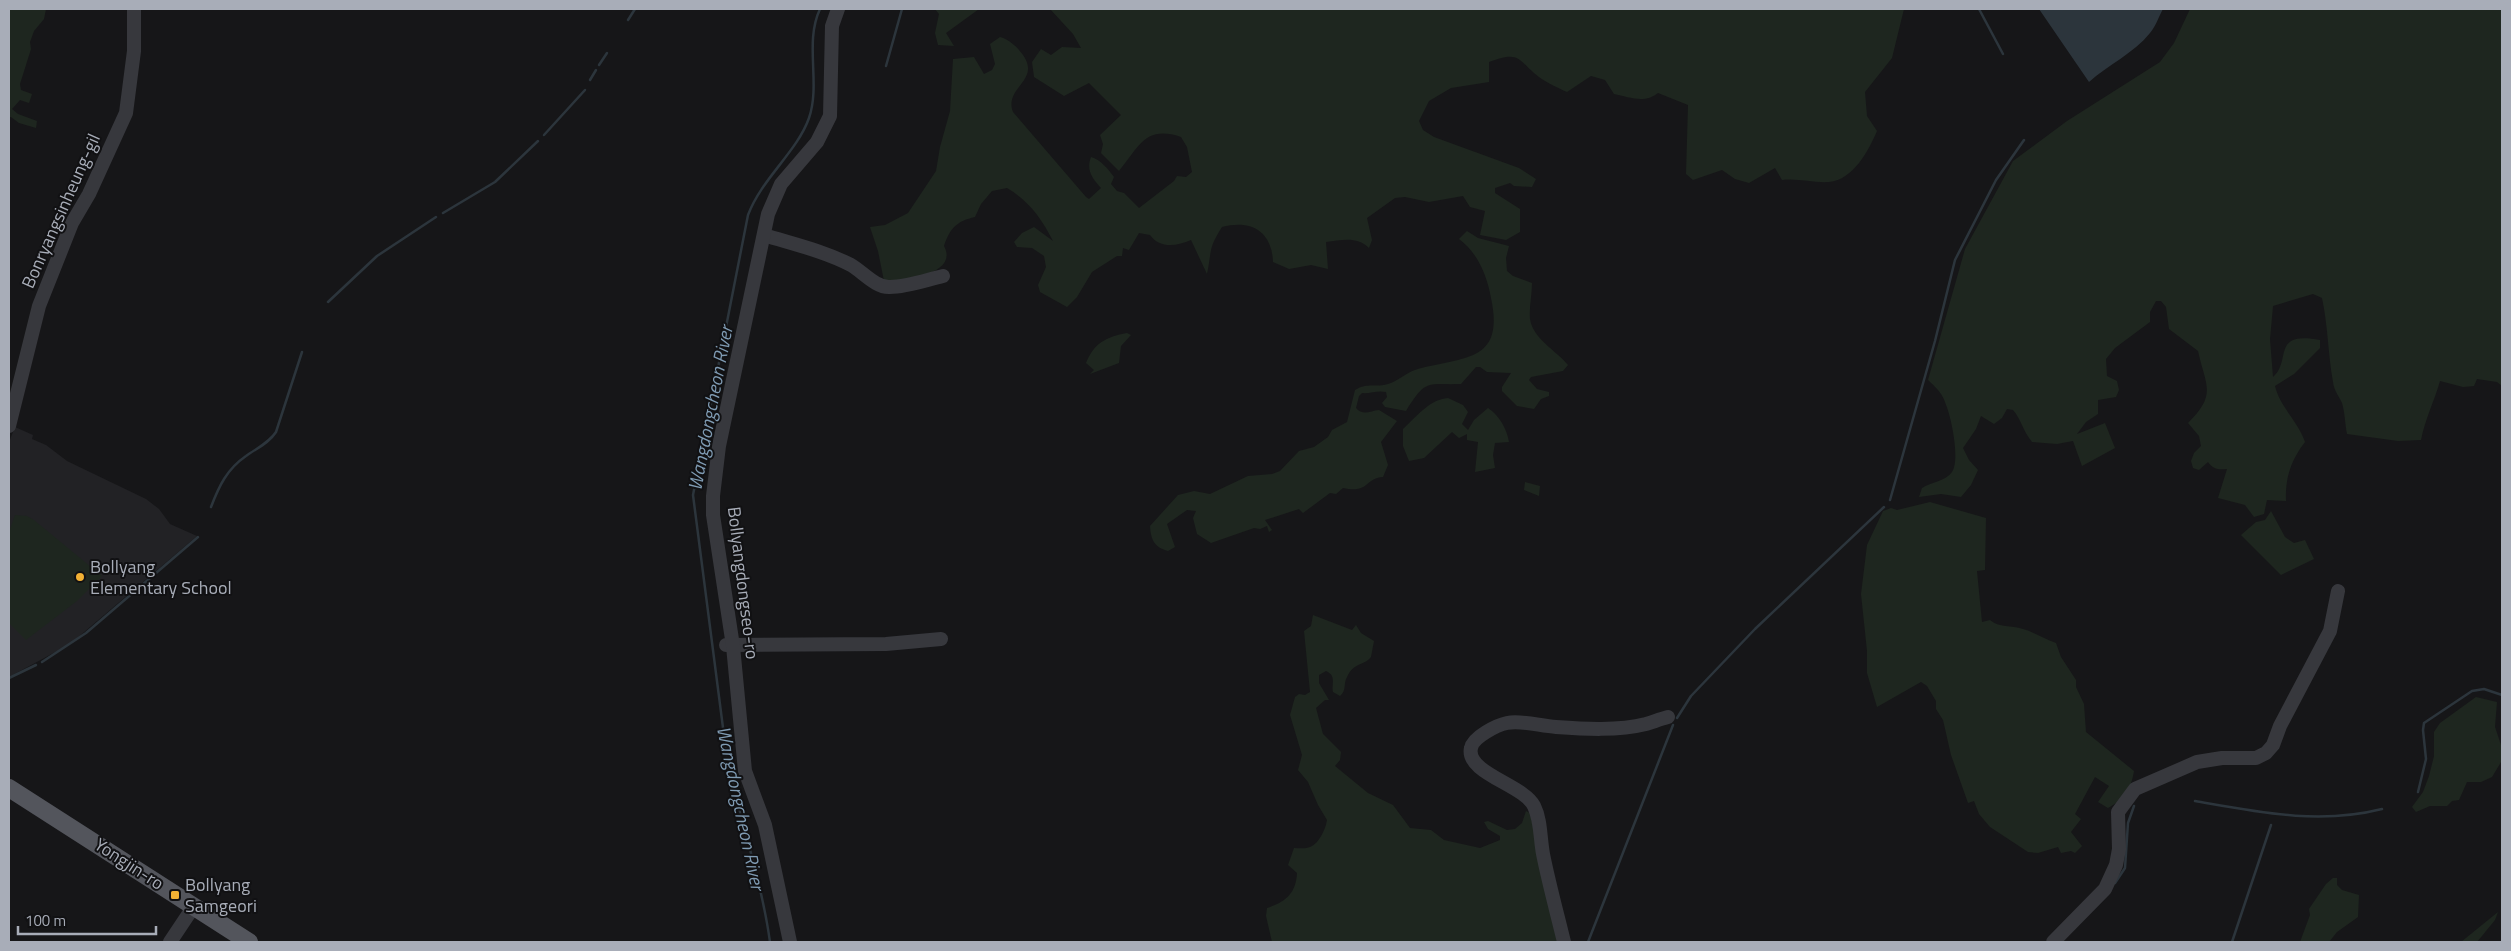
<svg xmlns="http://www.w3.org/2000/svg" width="2511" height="951" font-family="'Titillium Web',sans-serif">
<rect width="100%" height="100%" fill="#161618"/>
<polygon fill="#222225" points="15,427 33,435 32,439 46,445 67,461 146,499 159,509 170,524 197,536 70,644 9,677 9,442"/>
<g fill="#1e261f">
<polygon points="9,9 46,9 44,19 34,31 30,42 31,49 20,84 21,90 32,94 29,103 20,100 12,109 18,114 37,121 36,128 19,123 11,117 9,117"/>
<polygon points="935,9 979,9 946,33 954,46 938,45 935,33 939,14"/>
<path d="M1050,9H1904L1892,58L1865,92L1867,116L1877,131C1869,150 1853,180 1829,182C1813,183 1798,178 1782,180L1775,168L1749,183L1735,179L1722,170L1693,180L1686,174L1688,105L1658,93C1645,104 1629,97 1614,94L1605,80L1591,76L1567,92C1558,88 1547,83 1539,77C1517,60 1521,50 1489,62V82L1451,88L1429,101L1419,121L1423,130L1434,137L1519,168L1536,179L1532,187L1514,186L1510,183L1495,188V193L1520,209V232L1506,240L1480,235L1485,211L1470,207L1463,196L1429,202L1405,197L1395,198L1367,218L1372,240L1369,248C1357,236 1342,240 1326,242L1328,269L1311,265L1289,269L1273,262C1272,232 1252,219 1222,227C1208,249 1212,250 1207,274L1191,240C1177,246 1160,249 1150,235L1139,233L1129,250L1123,248L1122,256H1117L1092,272L1077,297L1067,307L1040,292L1038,285L1046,267L1044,256L1032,248L1017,247L1014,242L1022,233L1034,227L1053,241C1042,219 1029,201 1007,188L992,191L981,204L975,217C957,221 950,228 944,246C959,274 906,279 888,284L884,281L878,251L870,227L885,225L908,213L936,171L940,147L950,111L953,59L974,57L984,74L992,70L995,64L990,44L1000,37C1007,39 1014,44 1019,50C1046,80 1003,86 1013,112L1086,197L1089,199L1101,188C1092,178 1086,170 1091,157C1100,159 1109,170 1114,177L1111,184L1117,191L1124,193L1139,208L1174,181L1177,176L1186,177L1192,172L1187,147L1181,137C1145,125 1139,147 1119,171L1101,153L1103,144L1100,135L1121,115L1089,83L1064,96L1034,77L1032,62L1041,49L1051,55L1062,47L1081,48L1073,34Z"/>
<path d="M2190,9H2502V386L2497,382L2477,379L2474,386L2463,387L2440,381C2434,402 2425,419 2421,440L2398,441L2347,434C2345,424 2345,413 2342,403C2339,396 2334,391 2333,382C2328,354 2328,326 2322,298L2313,294L2273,306L2270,339L2273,377C2292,361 2270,331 2320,340V348L2294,374L2275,386C2280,407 2298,421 2305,442C2291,460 2285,478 2286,501L2267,500L2264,514L2254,517L2245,505L2218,498L2227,469C2218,470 2213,469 2208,462L2199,470L2193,468L2191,461L2194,453L2201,446L2199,436L2188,423C2217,394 2206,387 2198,351L2169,329L2166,307L2161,301H2156L2150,312V322L2115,348L2106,359L2107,376L2117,381L2119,390L2116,397L2098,400V414L2086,422L2077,434L2105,423L2115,448L2082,466L2073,441L2057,444L2032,442C2023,431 2021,419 2013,410L2007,409L2002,418L1994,424L1981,416L1976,429L1963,448L1969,460L1978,470L1971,485L1961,497L1941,494L1919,497L1922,488C1931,482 1946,481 1952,472C1961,459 1950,407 1941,394C1938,389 1932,384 1928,380L1965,249L2013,161L2067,121L2160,62L2174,43Z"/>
<path d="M1467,231L1478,238L1509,246L1506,258L1507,271L1513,276L1532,283C1532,295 1529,307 1530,319C1533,339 1557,351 1568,365L1563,371L1531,377L1529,380L1537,389L1549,392V396L1541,399L1534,409L1517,406L1502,391V387L1511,373L1487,372L1480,367H1476L1461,384C1426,385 1426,379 1406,411L1385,407L1382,403L1387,397L1386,392C1377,390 1370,394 1362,393L1359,396L1356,408C1363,416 1370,411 1379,410L1397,421L1381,442L1388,465L1383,477C1365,478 1369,494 1343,488L1336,494L1330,493L1303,513L1299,509L1265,520L1272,530L1269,532L1267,526L1260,529L1254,528L1211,543L1197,534L1193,518L1196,511L1187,510L1167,524L1175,547L1168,551C1154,547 1151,540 1150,526L1178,495L1194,491L1210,494L1248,476L1272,474L1280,471L1299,451L1314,447L1328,437L1332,430L1347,422L1355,390C1368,382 1376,388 1388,384C1398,381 1406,373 1415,370C1463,356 1505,364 1491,298C1487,275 1477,252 1459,239Z"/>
<path d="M1127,333L1131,335L1121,346L1119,363L1090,374L1094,370L1086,363C1094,343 1106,337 1127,333Z"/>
<path d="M1448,398L1463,405L1468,412L1462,424L1468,430L1474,420L1488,408C1499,415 1507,429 1509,442L1495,443L1493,455L1495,468L1475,472L1478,442L1467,440V434L1459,438L1452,432L1424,458L1409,461L1403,446V429C1416,417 1430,399 1448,398Z"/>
<polygon points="1525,482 1540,486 1539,496 1524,490"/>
<path d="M1930,502L1986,518L1985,570L1977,571L1982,622L1990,620C1999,628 2011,625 2023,629C2034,632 2044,639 2056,643L2061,657L2076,680V687L2084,704L2086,732L2134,771C2131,789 2125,799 2108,808L2098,802L2109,786L2095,777L2075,814L2081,819L2071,832L2082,846L2075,853L2071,851L2061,853L2058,847L2038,853L2028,852L1990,827L1979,814L1974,801L1968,803L1951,755L1943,720L1936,709V701L1927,686L1921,682L1877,707L1867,673V651L1861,594L1867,545L1883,511L1891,508L1897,510Z"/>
<polygon points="2271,511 2285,537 2294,543 2305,540 2314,559 2281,575 2241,535 2256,522 2265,520"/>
<polygon points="15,515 27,516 34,520 102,576 77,601 26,640 9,623 9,532"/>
<path d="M1313,615L1352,630L1356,625L1361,633L1374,641L1371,657C1364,666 1354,662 1347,677C1343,684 1347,690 1340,696L1333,692C1331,684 1337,676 1326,671L1319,675V683L1329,700H1325L1316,708L1323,734L1341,752L1340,760L1335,766L1368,793L1393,805L1410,828L1431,830L1444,840L1480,848L1500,840V836L1488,829L1484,822L1488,821L1507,830L1515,829L1522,823L1526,811L1530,813L1559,942H1272L1266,916L1267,908C1286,902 1296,893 1297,873L1288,865L1294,848C1299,848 1306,849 1310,847C1319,844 1326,828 1327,820L1318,805L1308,782L1298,770L1302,755L1290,715L1295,697L1299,694L1305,695L1310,692L1304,631L1311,626Z"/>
<polygon points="2476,697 2497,702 2495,727 2502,748 2501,762 2492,777 2481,782 2467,782 2459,800 2452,801 2447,806 2430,806 2416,812 2412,807 2423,792 2429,776 2434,756 2434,732 2440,723"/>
<polygon points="2333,878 2337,878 2337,885 2342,890 2359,895 2358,917 2337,932 2329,942 2300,942 2310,915 2309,909 2326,884"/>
<polygon points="2498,912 2495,920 2477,942 2461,942"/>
</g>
<path fill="#2c353c" d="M2039,9H2163C2159,16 2156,26 2150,33C2134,53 2108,65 2089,82Z"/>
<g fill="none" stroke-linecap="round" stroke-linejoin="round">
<g stroke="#2c353c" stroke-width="2.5">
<polyline points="1979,9 2003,54"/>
<polyline points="628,20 635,9"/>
<polyline points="599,65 607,53"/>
<polyline points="886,66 902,9"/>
<polyline points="590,80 596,70"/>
<polyline points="544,135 585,90"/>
<polyline points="443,213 495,182 538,141"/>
<polyline points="328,302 377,256 436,217"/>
<polyline points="1890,500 1935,341 1955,260 1996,180 2024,140"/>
<path d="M211,507C219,486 227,469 246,456C257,448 269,443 276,432L302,352"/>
<polyline points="42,662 86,633 198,537"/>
<polyline points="9,678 36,665"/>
<polyline points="1677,718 1691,696 1755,629 1884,507"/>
<polyline points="2418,792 2426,759 2423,730 2424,723 2472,691 2484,689 2502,695"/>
<path d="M2195,801C2258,812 2319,825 2382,809"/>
<polyline points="2115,883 2125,868 2128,823 2134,806"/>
<path d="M770,942C761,877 738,815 726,751L693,495L748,215C762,178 797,152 809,118C821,83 804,43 820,9"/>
<polyline points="1588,942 1673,725"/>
<polyline points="2232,942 2271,825"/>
</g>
<g stroke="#37383d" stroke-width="14">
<path d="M764,235C793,244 824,251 851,265C863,272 876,288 890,287C907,287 926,280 943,276"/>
<polyline points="9,426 39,306 72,223 89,194 126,113 134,51 134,9"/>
<polyline points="726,645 886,644 941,639"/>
<polyline points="170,942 194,906"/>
<polyline points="790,942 765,825 745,771 733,646 713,515 713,496 719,446 768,214 781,184 817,142 830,116 832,26 838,9"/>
<path d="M1564,942C1557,913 1549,884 1543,854C1540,838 1541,820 1534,806C1524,785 1465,773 1471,748C1473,737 1497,725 1507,723C1522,720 1540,726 1556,727C1584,729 1618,731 1646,724C1653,722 1660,719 1668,717"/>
<polyline points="2053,942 2105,889 2116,865 2119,849 2118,812 2135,789 2197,762 2222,758 2256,758 2266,753 2273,745 2280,726 2330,631 2338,591"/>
</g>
<polyline stroke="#53555c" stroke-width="18" points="9,788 249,942"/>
</g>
<g fill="#f2b134" stroke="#111113" stroke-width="2">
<circle cx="80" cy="577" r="5"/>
<rect x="170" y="890" width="10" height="10" rx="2.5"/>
</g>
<g text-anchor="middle" stroke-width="4" stroke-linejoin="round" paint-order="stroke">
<g font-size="18" fill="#a8adb8" stroke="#111113">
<text transform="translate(61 211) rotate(-66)" y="6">Bonryangsinheung-gil</text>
<text transform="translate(743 583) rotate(83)" y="6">Bollyangdongseo-ro</text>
<text transform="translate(129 864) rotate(33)" y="6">Yongjin-ro</text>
</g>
<g font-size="18" fill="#a8adb8" stroke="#111113" text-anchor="start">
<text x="90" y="573">Bollyang<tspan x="90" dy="21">Elementary School</tspan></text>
<text x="185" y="891">Bollyang<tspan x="185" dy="21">Samgeori</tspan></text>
</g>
<g font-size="19" font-style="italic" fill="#7f9bb3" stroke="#111113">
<text transform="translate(710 408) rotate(-79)" y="7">Wangdongcheon River</text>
<text transform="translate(741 808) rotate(78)" y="7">Wangdongcheon River</text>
</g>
</g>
<rect width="2511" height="951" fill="none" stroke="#a8adb8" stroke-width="20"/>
<path d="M18 926v8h138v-8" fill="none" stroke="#a8adb8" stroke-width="2.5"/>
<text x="25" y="926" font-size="15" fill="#a8adb8" stroke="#111113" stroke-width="4" paint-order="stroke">100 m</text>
</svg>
